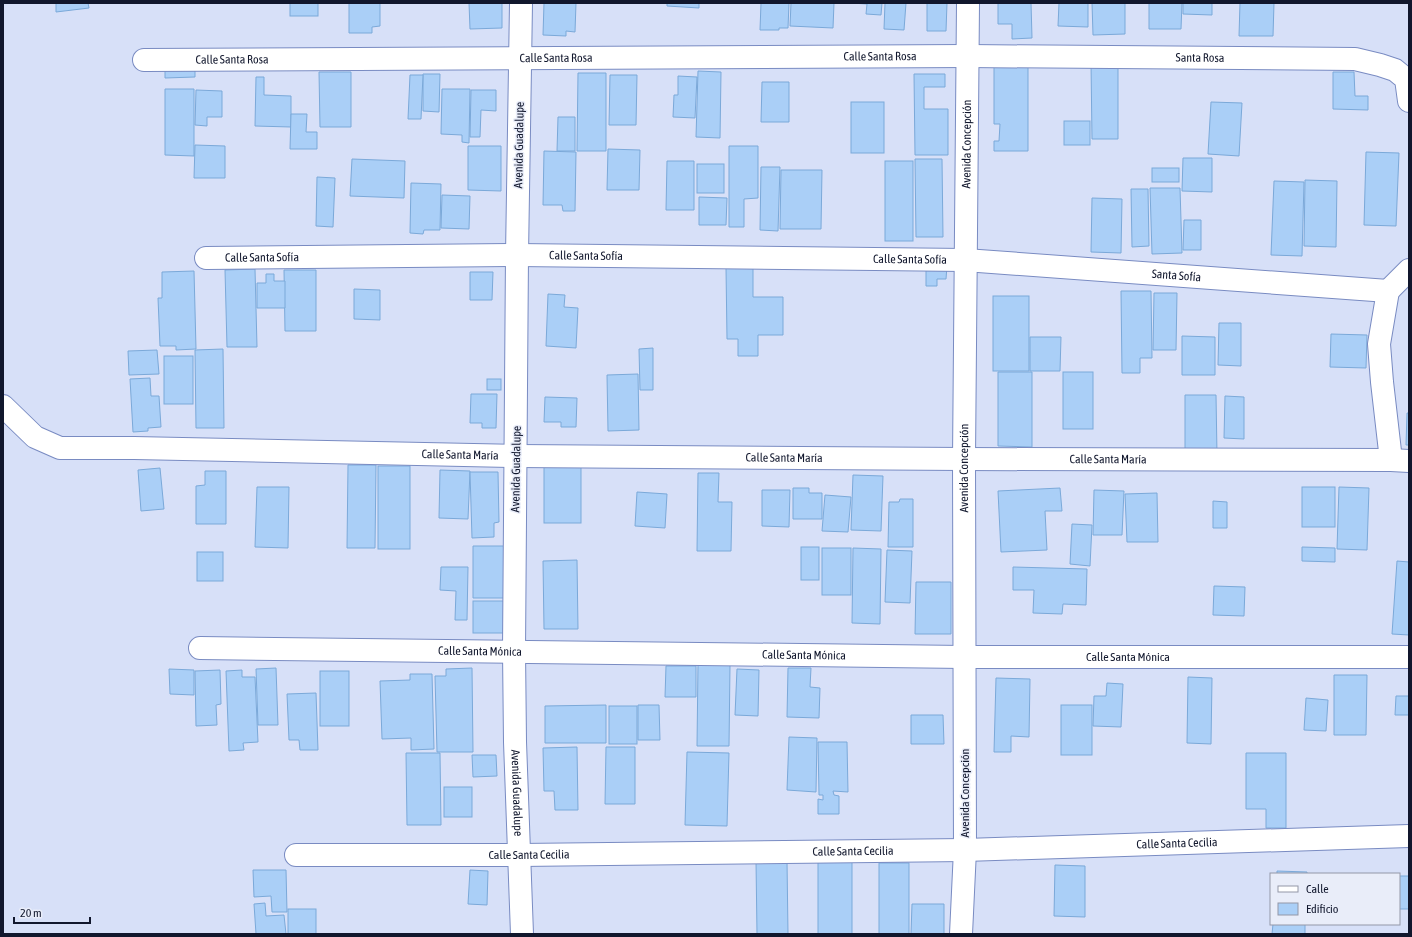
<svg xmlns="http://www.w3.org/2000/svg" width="1412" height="937" font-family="'Asap Condensed',sans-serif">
<rect width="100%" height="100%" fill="#d7e0f8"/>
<g fill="#aacff7" stroke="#7ba9d9">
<polygon points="56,3 88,3 89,8 56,12"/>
<rect x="290" y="3" width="28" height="13"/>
<polygon points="349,3 380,3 380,26 372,27 372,33 349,33"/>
<polygon points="469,3 502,3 502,28 470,29"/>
<polygon points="544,3 576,3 575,32 566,31 566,36 543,35"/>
<polygon points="667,3 699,3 699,8 667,6"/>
<polygon points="761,3 789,3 788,28 779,28 779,30 760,30"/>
<polygon points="791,3 834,3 833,28 790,26"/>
<polygon points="851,3 882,3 881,15 866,14 867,4"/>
<polygon points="885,3 906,3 904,30 884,29"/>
<polygon points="927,3 947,3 946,31 927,31"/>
<polygon points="998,3 1031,3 1032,38 1012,39 1012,24 998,24"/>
<polygon points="1059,3 1088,3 1088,27 1058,26"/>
<polygon points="1092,3 1125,3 1125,34 1093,35"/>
<polygon points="1149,3 1182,3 1181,29 1149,29"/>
<polygon points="1183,3 1212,3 1212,15 1183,14"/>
<polygon points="1240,3 1274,3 1273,36 1239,36"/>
<polygon points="1091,63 1118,63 1118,139 1092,139"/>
<polygon points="195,66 195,77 165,78 165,67"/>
<polygon points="994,67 1028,67 1028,151 994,151 994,141 999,141 1000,124 994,124"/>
<polygon points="698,71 721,72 720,138 696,137"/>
<polygon points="319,72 351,72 351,127 320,127"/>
<polygon points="1333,72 1354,72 1355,96 1368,96 1368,110 1333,109"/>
<polygon points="578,73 606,73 606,151 577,151"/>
<polygon points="423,74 440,74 439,112 423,111"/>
<polygon points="914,74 945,74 945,87 924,87 924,109 948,109 948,155 915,155"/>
<polygon points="410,75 423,75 421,119 408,119"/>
<polygon points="610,75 637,75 636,125 609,125"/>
<polygon points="678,76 697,77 695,118 673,117 674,95 678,95"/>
<polygon points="256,77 264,77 264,95 291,96 291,127 255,126"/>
<polygon points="762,82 789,82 789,122 761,122"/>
<polygon points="165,89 194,89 194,156 165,155"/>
<polygon points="442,89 470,89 469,143 462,142 462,135 441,134"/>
<polygon points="196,90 222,91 222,117 207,117 207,126 195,125"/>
<polygon points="471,90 496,90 496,111 481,110 480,137 470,137"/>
<rect x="851" y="102" width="33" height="51"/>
<polygon points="1211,102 1242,103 1239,156 1208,154"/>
<polygon points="291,114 307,114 306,132 317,132 317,149 290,149"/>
<polygon points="558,117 575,117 575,151 557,151"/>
<rect x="1064" y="121" width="26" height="24"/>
<polygon points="195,145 225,146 225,178 194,178"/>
<polygon points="468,146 501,146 501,191 468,190"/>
<polygon points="729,146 758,146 758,198 744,199 744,227 729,227"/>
<polygon points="608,149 640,150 639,190 607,190"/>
<polygon points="544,151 576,152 575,211 563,211 562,205 543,205"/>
<polygon points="1366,152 1399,153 1396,226 1364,225"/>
<polygon points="1183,158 1212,158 1212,192 1182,191"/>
<polygon points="352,159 405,161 404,198 350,196"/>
<polygon points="915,159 942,159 943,237 916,237"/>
<polygon points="667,161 694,161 694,210 666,210"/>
<rect x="885" y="161" width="28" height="80"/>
<rect x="697" y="164" width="27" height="29"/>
<polygon points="761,167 780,167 778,231 760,230"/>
<rect x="1152" y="168" width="27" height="14"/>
<polygon points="781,170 822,170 821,229 780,229"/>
<polygon points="317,177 335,178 333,227 316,226"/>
<polygon points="1305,180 1337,181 1336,247 1304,246"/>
<polygon points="1274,181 1304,182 1302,256 1271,255"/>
<polygon points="411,183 441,184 440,230 424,230 423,234 410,233"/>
<polygon points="1150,188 1180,188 1182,253 1152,254"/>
<polygon points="1131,189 1148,189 1149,246 1132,247"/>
<polygon points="442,195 470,196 469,229 441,228"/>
<polygon points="699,197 727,198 726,225 699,225"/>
<polygon points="1092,198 1122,199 1121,253 1091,252"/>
<polygon points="1184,220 1201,220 1201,250 1183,250"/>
<polygon points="926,266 947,266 946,279 937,279 937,286 926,286"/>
<polygon points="726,268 753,268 753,297 783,297 783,335 758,335 758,356 738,356 738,339 727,339"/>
<polygon points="255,269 257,347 227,347 225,270"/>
<polygon points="284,270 316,270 316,331 285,331"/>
<polygon points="194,271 196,349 176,350 176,346 160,346 158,298 162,298 162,272"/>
<polygon points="470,272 493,272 492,300 470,300"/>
<polygon points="266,274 274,274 274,281 285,281 285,308 257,308 257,283 266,283"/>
<polygon points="354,289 380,290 380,320 354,319"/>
<polygon points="1121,291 1151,291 1152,358 1140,358 1140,373 1122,373"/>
<polygon points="1154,293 1177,293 1176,350 1153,350"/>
<polygon points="548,294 565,295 564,307 578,308 576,348 546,346"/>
<rect x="993" y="296" width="36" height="75"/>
<polygon points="1219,323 1241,323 1241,366 1218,365"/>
<polygon points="1331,334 1367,335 1366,368 1330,367"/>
<polygon points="1182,336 1215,337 1215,375 1182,375"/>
<polygon points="1030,337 1061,337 1060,371 1030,371"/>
<polygon points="653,348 653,390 640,390 639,349"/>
<polygon points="223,349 224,428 196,428 195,350"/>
<polygon points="157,350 159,374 129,375 128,351"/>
<rect x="164" y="356" width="29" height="48"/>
<polygon points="998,372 1032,372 1032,447 998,446"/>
<rect x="1063" y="372" width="30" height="57"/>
<polygon points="638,374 639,430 608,431 607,375"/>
<polygon points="150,378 151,396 159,396 161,427 148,428 148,431 133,432 130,379"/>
<rect x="487" y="379" width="14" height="11"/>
<polygon points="471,394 497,394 496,428 482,428 482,423 470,423"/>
<polygon points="1185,395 1216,395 1217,455 1185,455"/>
<polygon points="1225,396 1244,397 1244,439 1224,438"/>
<polygon points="545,397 577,398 576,427 561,427 561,422 544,422"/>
<polygon points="1407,413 1409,413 1409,445 1406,445"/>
<polygon points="348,465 376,465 375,548 347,548"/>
<rect x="378" y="466" width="32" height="83"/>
<rect x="544" y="466" width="37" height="57"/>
<polygon points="160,468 164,509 141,511 138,470"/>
<polygon points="440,470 470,471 468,519 439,518"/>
<polygon points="205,471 226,471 226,524 196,524 196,486 205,485"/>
<polygon points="470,472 498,472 499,522 494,523 494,537 472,538"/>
<polygon points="698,473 719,473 718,502 732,502 731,551 697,551"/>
<polygon points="853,475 883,476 881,531 851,530"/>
<polygon points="257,487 289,487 288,548 255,547"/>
<rect x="1302" y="487" width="33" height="40"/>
<polygon points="1339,487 1369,488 1367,550 1337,549"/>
<polygon points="793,488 809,488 809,493 822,493 822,519 793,519"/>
<polygon points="1060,488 1062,511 1045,511 1047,550 1001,552 998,491"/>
<polygon points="762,490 790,490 789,527 762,526"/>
<polygon points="1094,490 1124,491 1122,535 1093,535"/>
<polygon points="637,492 667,494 665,528 635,526"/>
<polygon points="1157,493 1158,542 1127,542 1125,494"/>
<polygon points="825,495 851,497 848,532 822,531"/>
<polygon points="900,499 913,499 913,547 888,547 889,502 899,502"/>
<polygon points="1213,501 1227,502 1227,528 1213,528"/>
<polygon points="1072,524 1092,525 1090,566 1070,564"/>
<polygon points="473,546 509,546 508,598 473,598"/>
<rect x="801" y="547" width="18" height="33"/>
<polygon points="1302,547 1335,548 1335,562 1302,561"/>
<rect x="822" y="548" width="29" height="47"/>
<polygon points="853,548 881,549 880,624 852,623"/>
<polygon points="887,550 912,551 910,603 885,602"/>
<rect x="197" y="552" width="26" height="29"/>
<polygon points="577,560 578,629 544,629 543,561"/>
<polygon points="1397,561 1409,562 1409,635 1392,634"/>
<polygon points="441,567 468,567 467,620 455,620 456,591 440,590"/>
<polygon points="1013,567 1087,569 1086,605 1063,604 1062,614 1033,613 1034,590 1013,590"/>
<polygon points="916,582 951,582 951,634 915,634"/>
<polygon points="1214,586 1245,587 1244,616 1213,615"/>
<rect x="473" y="601" width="34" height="32"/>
<polygon points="698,665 730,665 729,746 697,746"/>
<polygon points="666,666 696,666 696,697 665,697"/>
<polygon points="276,668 278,725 258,725 256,669"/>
<polygon points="472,668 473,752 437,752 435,676 446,676 446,669"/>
<polygon points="788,668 811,668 810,687 820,688 819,718 787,717"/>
<polygon points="169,669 194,670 194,695 170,694"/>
<polygon points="737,669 759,670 758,716 735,715"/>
<polygon points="220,670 221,704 216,705 217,725 196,726 195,671"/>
<polygon points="242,670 242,677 255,677 258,742 243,743 244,750 229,751 226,671"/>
<rect x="320" y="671" width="29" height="55"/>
<polygon points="410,674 432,674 434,749 411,750 411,738 382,739 380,681 410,680"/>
<polygon points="1334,675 1367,675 1366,735 1334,735"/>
<polygon points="1188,677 1212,678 1211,744 1187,743"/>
<polygon points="996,678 1030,679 1029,737 1011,736 1011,752 994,752"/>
<polygon points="1107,683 1123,684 1121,727 1093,726 1094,696 1106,696"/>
<polygon points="316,693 318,750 300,750 299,740 289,740 287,694"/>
<polygon points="1396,696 1409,696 1409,715 1395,715"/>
<polygon points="1306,698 1328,700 1326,731 1304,730"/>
<polygon points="606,705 606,743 545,743 545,706"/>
<polygon points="638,705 659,705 660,740 638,740"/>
<rect x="1061" y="705" width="31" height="50"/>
<rect x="609" y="706" width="28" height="38"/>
<polygon points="911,715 943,715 944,744 911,744"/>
<polygon points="789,737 817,738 816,792 787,790"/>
<polygon points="818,742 847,742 848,792 833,791 834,795 839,796 839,814 818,814 818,799 823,800 823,795 819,795"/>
<polygon points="577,747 578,810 555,810 554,791 544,791 543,748"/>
<polygon points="606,747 635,747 635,804 605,804"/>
<polygon points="687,752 729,753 727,826 685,825"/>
<polygon points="406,753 440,753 441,825 407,825"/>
<polygon points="1246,753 1286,753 1286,828 1266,828 1266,809 1246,809"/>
<polygon points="472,755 496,755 497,776 473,777"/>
<rect x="444" y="787" width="28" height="30"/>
<polygon points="756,861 787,861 788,934 757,934"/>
<rect x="818" y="861" width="34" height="73"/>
<rect x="879" y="863" width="30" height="71"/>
<polygon points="1055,865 1085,866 1085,917 1054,916"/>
<polygon points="253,870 286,870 287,912 272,912 271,896 254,897"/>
<polygon points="470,870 488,871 487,905 468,904"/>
<polygon points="1277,871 1307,872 1307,874 1277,874"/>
<rect x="1399" y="876" width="10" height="33"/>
<polygon points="265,903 266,916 284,915 286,934 256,934 254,904"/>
<polygon points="912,904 944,904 944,934 911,934"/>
<rect x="288" y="909" width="28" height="25"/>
<polygon points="1273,924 1305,924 1305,934 1272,934"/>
</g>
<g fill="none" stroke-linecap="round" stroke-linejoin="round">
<defs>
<g id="minor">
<path id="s1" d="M521,3L517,255L514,651L515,742L522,934"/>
<path id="s2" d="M144,60L968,56L1355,59L1380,65L1395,70L1406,79L1409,101"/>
<path id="s3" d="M206,258L517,255L965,260L1388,291"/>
<polyline points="1388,291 1379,344 1382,382 1391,460"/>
<polyline points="1388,291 1409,270"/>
<path id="s4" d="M3,406L35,437L60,448H134L516,456L964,459L1391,460L1409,461"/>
<path id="s5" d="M200,648L964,657H1409"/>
<path id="s6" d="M296,855H520L965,850L1409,836"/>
<path id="s7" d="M961,934L965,850L964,459L968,3"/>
</g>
</defs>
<use href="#minor" stroke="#798bc2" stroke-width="24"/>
<use href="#minor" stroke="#fff" stroke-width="22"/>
</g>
<g text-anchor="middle" stroke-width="3" stroke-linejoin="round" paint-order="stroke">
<g font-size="12" fill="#11172d" stroke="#e9edf9">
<text dy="4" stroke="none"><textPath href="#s2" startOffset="736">Calle Santa Rosa</textPath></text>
<text dy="4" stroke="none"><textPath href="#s2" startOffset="412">Calle Santa Rosa</textPath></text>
<text dy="4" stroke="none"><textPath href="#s2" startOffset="1056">Santa Rosa</textPath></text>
<text dy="4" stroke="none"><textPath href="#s2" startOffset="88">Calle Santa Rosa</textPath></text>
<text transform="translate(519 145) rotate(-89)" y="4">Avenida Guadalupe</text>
<text dy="4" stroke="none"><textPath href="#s7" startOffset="790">Avenida Concepción</textPath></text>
<text dy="4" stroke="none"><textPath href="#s3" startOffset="380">Calle Santa Sofía</textPath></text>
<text dy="4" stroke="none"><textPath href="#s3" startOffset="56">Calle Santa Sofía</textPath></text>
<text dy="4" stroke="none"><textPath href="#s3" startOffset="704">Calle Santa Sofía</textPath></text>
<text dy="4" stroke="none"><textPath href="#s3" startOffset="971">Santa Sofía</textPath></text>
<text dy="4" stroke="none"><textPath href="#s4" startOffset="472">Calle Santa María</textPath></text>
<text dy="4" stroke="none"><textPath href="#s4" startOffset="796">Calle Santa María</textPath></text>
<text dy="4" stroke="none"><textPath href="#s4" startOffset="1120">Calle Santa María</textPath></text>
<text transform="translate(516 469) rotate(-89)" y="4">Avenida Guadalupe</text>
<text dy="4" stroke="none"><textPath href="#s7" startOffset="466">Avenida Concepción</textPath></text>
<text dy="4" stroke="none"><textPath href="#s5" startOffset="280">Calle Santa Mónica</textPath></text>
<text dy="4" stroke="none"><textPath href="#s5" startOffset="604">Calle Santa Mónica</textPath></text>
<text dy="4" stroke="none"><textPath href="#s5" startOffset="928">Calle Santa Mónica</textPath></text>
<text dy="4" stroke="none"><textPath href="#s1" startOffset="790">Avenida Guadalupe</textPath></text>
<text transform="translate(965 793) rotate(-90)" y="4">Avenida Concepción</text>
<text dy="4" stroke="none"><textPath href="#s6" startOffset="881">Calle Santa Cecilia</textPath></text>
<text dy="4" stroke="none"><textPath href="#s6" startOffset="557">Calle Santa Cecilia</textPath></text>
<text dy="4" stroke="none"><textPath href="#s6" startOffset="233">Calle Santa Cecilia</textPath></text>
</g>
</g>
<rect width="1412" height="937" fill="none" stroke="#11172d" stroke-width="8"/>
<rect x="1270" y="873" width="130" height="52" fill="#e9edf9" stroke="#9397a7"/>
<rect x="1278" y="886" width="20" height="6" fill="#ffffff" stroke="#9397a7"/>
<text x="1306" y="893" font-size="12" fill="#11172d">Calle</text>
<rect x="1278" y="903" width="20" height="12" fill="#aacff7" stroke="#9397a7"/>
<text x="1306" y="913" font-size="12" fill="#11172d">Edificio</text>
<path d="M14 917v6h76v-6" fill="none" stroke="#11172d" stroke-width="2"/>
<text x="20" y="917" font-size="12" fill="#11172d" stroke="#e9edf9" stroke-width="3" paint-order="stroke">20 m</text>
</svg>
